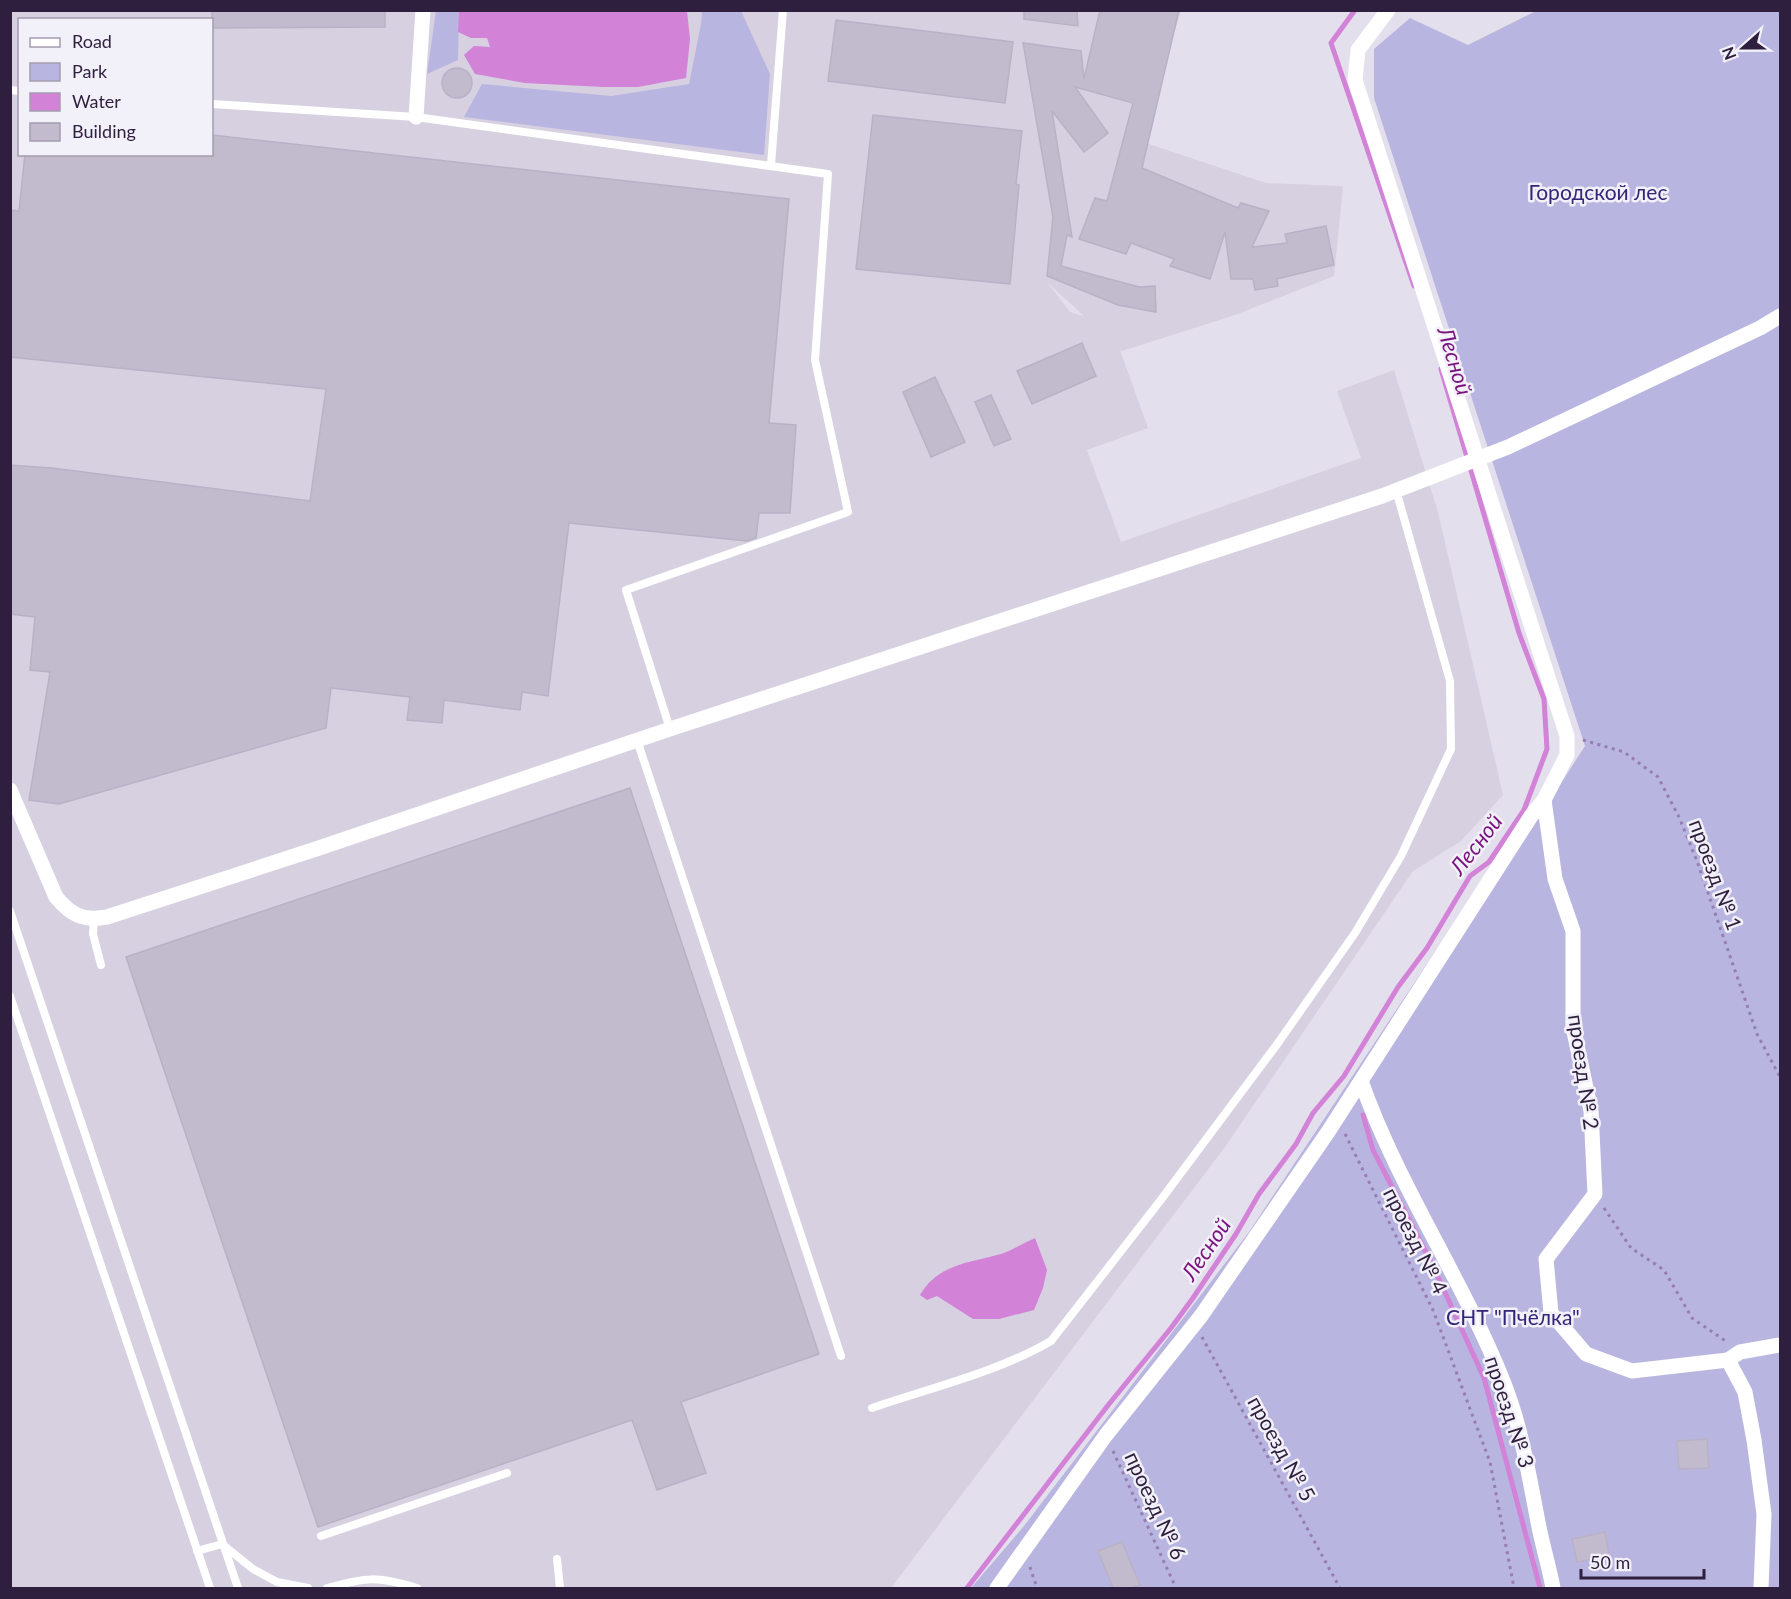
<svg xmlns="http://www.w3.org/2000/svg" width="1791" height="1599" font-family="Lato,sans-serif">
<rect width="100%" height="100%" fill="#e4dfec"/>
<path fill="#d6d0e0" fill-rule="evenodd" d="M11,11H1181L1140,141L1266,183L1343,186L1334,276L1235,315L1122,351L1120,350L1148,428L1087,450L1121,542L1361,458L1337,391L1394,370L1438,512L1503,795L1461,841L1413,871L1225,1147L891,1588H11ZM20,20H212V154H20ZM1047,282L1083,315V316L1070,312Z"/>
<g fill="#b8b6e0">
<polygon points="436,11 459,11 458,60 427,74"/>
<polygon points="702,11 741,11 770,74 764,155 464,117 482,84 611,96 689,84 701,24"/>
<polygon points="1536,11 1780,11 1780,1588 971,1588 1024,1526 1249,1232 1468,902 1529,833 1585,746 1374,98 1374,49 1410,18 1468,45"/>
</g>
<g fill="#d282d7">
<polygon points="459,11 687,11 690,39 686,78 638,87 603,87 525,83 475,74 464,55 474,46 490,47 487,38 471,38 458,32"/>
<path d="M1035,1238L1047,1270L1043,1288L1034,1310L999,1319H973L937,1296L927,1300L920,1295C938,1264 969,1263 1001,1254C1012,1250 1024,1243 1035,1238Z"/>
</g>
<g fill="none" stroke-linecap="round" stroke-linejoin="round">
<g stroke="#d282d7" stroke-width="5">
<polyline points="1355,10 1331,43 1414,286"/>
<polyline points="1363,1115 1373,1150 1432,1264 1484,1378 1540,1588"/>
<polyline points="967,1588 1109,1404 1171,1328 1193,1298 1236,1234 1259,1194 1296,1144 1313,1113 1344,1076 1398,987 1427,948 1470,876 1489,862 1524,810 1547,749 1544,699 1519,633 1441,369"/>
</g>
</g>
<g fill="#c2bbcd" stroke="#b9b1c6" stroke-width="1.5">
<polygon points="212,10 385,10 385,27 212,28"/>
<polygon points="1024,10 1077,10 1078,26 1024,19"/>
<polygon points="1100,10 1179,10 1142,168 1238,208 1241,203 1269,211 1252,247 1287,243 1285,234 1326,226 1334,265 1277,279 1278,286 1255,290 1253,279 1231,279 1225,232 1210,279 1170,266 1174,259 1131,243 1126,254 1079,239 1095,198 1107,201 1133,103 1075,87 1108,133 1084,152 1052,111 1072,237 1067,235 1061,266 1139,287 1155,286 1156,312 1118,305 1047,276 1053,217 1023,43 1081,51 1084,79"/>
<polygon points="836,20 1013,42 1005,103 828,81"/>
<circle cx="457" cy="83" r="15"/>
<polygon points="873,115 1022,131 1016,184 1019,185 1010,284 856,269"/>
<polygon points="212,135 789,199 769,423 796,425 790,513 759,513 756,538 747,541 569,523 548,696 522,692 520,710 444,700 442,723 407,720 410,697 331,688 326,728 59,804 29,800 50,672 30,670 35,617 10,614 10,465 52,468 310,501 326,389 10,357 10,210 19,211 25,154 212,154"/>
<polygon points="1082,343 1096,376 1032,404 1017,371"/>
<polygon points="935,377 965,442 931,457 903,392"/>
<polygon points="991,395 1011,439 994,446 975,402"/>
<polygon points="630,788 819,1354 681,1402 706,1473 657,1490 632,1420 318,1527 126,957"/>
<polygon points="1707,1439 1709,1468 1679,1469 1677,1441"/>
<polygon points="1605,1532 1609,1556 1577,1562 1572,1539"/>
<polygon points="1122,1542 1140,1585 1131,1588 1113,1588 1098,1551"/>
</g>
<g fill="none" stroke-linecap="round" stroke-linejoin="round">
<g stroke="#967db3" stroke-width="3" stroke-dasharray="3 4.5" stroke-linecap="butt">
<polyline points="1583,740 1624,752 1658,777 1679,817 1697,861 1757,1034 1780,1077"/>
<polyline points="1345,1134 1433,1310 1490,1462 1514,1588"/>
<polyline points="1604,1208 1631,1248 1664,1270 1692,1318 1727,1342"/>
<polyline points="1202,1337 1340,1588"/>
<polyline points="1113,1451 1176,1588"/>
<polyline points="1030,1567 1037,1588"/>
</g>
<g stroke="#fff" stroke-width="8">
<polyline points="10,90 20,91"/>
<polyline points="212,104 416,117 828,174 815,360 848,512 626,590 670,729"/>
<polyline points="771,165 783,10"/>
<polyline points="637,740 841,1356"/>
<polyline points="10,911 238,1588"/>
<polyline points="94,919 93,934 101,965"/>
<polyline points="10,996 210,1588"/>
<path d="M872,1408C930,1388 998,1372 1051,1341L1160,1201L1278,1043L1355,933L1401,856L1451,749L1450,681L1396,490"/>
<polyline points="321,1536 507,1473"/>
<polyline points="197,1551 222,1544 253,1569 277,1582 308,1588"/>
<polyline points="557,1559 560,1588"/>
<path d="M327,1588C367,1577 377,1576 417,1588"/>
</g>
<g stroke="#fff" stroke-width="15">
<polyline points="416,117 423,10"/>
<path d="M10,790L56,897C72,916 83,921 107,917L316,849L670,729L1382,496L1508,447L1760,328L1780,316"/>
<polyline points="1544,800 1555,879 1573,931 1573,1027 1591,1111 1595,1194 1546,1259 1551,1313 1586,1354 1632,1371 1728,1360 1740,1352 1780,1345"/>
<path d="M1361,1081C1398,1186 1462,1278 1503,1381C1521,1425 1529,1476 1538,1522C1542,1544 1549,1566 1553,1588"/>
<polyline points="1728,1360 1745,1392 1754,1440 1764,1514 1761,1588"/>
<polyline points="997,1588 1106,1435 1201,1316 1328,1132 1531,816 1544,800 1567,755 1567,736 1355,80 1358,50 1388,10"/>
</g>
</g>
<g text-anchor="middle" stroke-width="5" stroke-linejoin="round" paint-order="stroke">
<g font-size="21" fill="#342578" stroke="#f2f0f8">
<text x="1598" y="200">Городской лес</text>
<text x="1513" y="1325">СНТ "Пчёлка"</text>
</g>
<g font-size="21" fill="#2f1f3e" stroke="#f2f0f8">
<text transform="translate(1715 875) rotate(70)" y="7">проезд № 1</text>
<text transform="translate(1583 1072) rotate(82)" y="7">проезд № 2</text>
<text transform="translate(1415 1241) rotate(63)" y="7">проезд № 4</text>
<text transform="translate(1509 1412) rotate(72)" y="7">проезд № 3</text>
<text transform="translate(1281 1449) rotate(61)" y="7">проезд № 5</text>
<text transform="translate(1155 1506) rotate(65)" y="7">проезд № 6</text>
</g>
<g font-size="22" font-style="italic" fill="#7a137f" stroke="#f2f0f8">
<text transform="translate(1455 361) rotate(73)" y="8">Лесной</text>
<text transform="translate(1476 844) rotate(-52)" y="8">Лесной</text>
<text transform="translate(1206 1249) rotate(-56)" y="8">Лесной</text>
</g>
</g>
<rect width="1791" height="1599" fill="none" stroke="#2f1f3e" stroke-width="24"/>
<rect x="18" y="18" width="195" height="138" fill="#f2f0f8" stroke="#a49cae" stroke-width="1.5"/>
<rect x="30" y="38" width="30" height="9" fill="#ffffff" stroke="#a49cae" stroke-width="1.5"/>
<text x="72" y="48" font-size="18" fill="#2f1f3e">Road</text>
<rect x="30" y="63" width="30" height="18" fill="#b8b6e0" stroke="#a49cae" stroke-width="1.5"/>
<text x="72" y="78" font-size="18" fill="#2f1f3e">Park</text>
<rect x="30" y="93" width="30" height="18" fill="#d282d7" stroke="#a49cae" stroke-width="1.5"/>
<text x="72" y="108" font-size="18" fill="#2f1f3e">Water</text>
<rect x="30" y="123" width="30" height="18" fill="#c2bbcd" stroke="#a49cae" stroke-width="1.5"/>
<text x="72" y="138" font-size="18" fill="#2f1f3e">Building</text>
<g transform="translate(1743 48) rotate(249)" stroke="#f2f0f8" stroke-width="4.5" paint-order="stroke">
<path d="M0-4.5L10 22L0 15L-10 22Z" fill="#2f1f3e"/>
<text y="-9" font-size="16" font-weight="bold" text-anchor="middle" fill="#2f1f3e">N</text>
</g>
<path d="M1581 1569v9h123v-9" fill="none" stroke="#2f1f3e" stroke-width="3"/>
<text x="1590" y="1569" font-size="18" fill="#2f1f3e" stroke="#f2f0f8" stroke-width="4.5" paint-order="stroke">50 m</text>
</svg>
